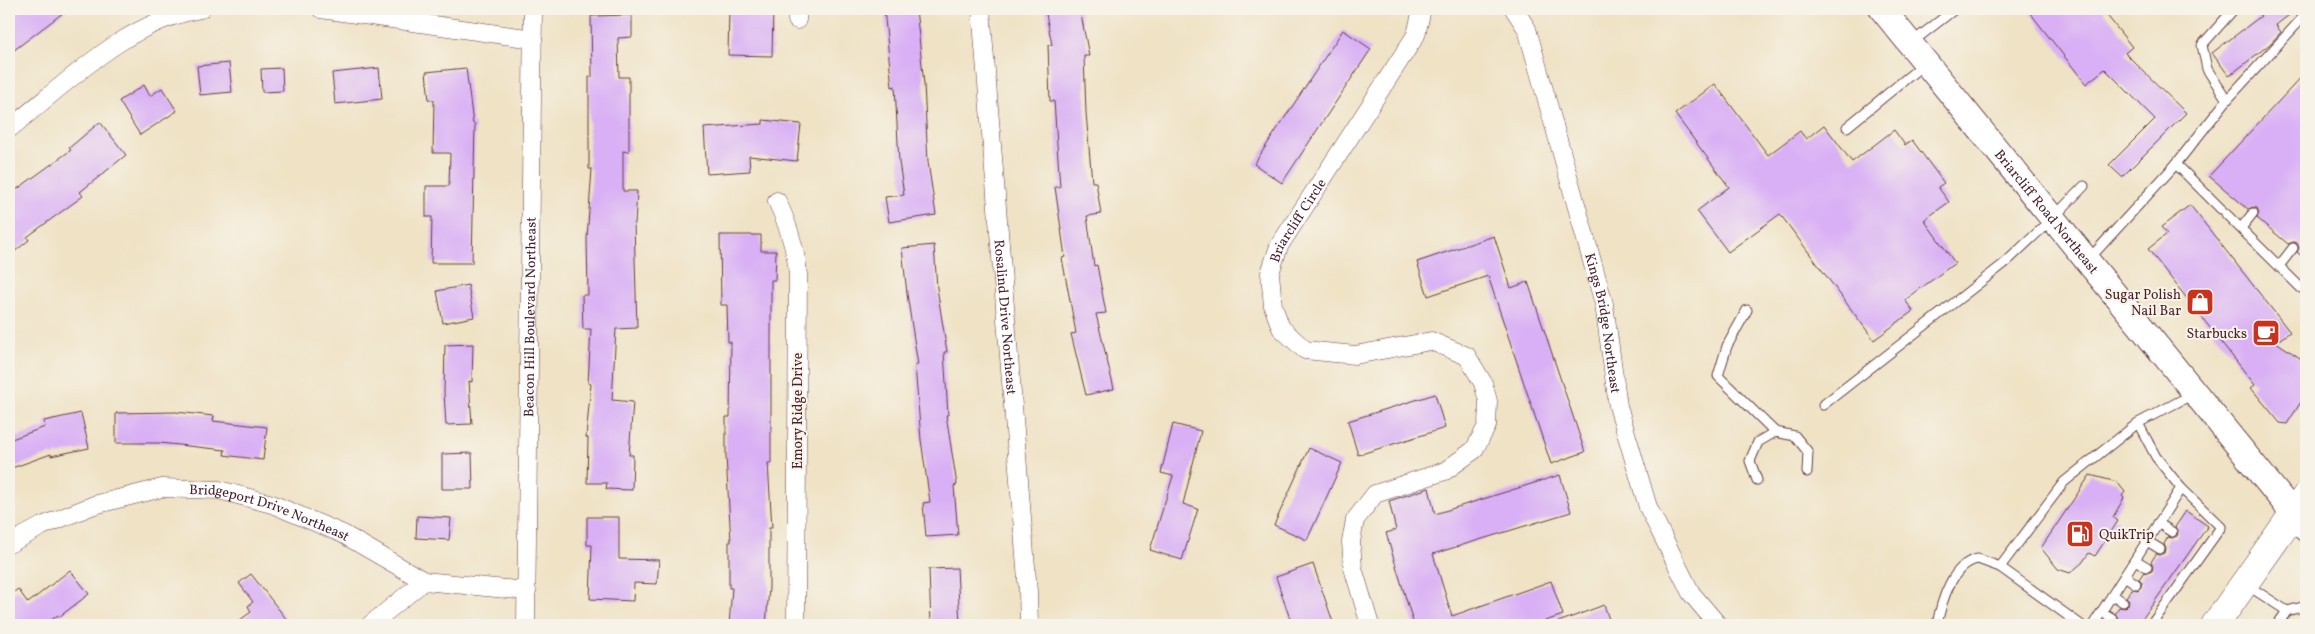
<svg xmlns="http://www.w3.org/2000/svg" width="2315" height="634" font-family="Vollkorn,serif">
<rect width="100%" height="100%" fill="#f7f3e8"/>
<filter id="ink" filterUnits="userSpaceOnUse"><feTurbulence type="fractalNoise" baseFrequency=".02" numOctaves="2"/><feDisplacementMap in="SourceGraphic" scale="10" xChannelSelector="R" yChannelSelector="G"/><feConvolveMatrix kernelMatrix="1 2 1 2 8 2 1 2 1" color-interpolation-filters="sRGB"/></filter>
<filter id="wash" filterUnits="userSpaceOnUse"><feTurbulence type="fractalNoise" baseFrequency=".0096" numOctaves="4" result="noise"/><feDisplacementMap in="SourceGraphic" scale="20" xChannelSelector="R" yChannelSelector="G"/><feGaussianBlur stdDeviation="1.12" result="paint"/><feColorMatrix in="noise" values="0 0 0 0 0 0 0 0 0 0 0 0 0 0 0 0 0 1.4 0 .05"/><feComposite in="paint" operator="in"/></filter>
<g filter="url(#wash)">
<rect width="100%" height="100%" fill="#efe2c5"/>
<g id="blocks">
<g fill="#d9b0f5">
<polygon points="15,9 68,9 9,54 9,14"/>
<polygon points="729,9 773,9 772,56 728,55"/>
<polygon points="884,9 916,9 924,84 928,162 936,215 889,222 885,197 904,195 899,162 895,86 892,87"/>
<polygon points="1045,9 1080,9 1089,56 1084,56 1086,113 1092,182 1096,182 1101,214 1087,216 1094,266 1097,265 1106,313 1096,314 1114,389 1086,395 1071,334 1076,333 1062,258 1065,257 1055,187 1060,187 1054,101 1050,101 1048,45 1052,45"/>
<polygon points="2027,9 2102,9 2132,47 2125,53 2186,113 2122,177 2109,165 2155,119 2105,69 2086,84"/>
<polygon points="2255,9 2297,9 2276,25 2281,32 2270,44 2229,76 2212,53 2261,16"/>
<polygon points="632,15 632,37 618,38 619,77 629,77 629,152 623,151 623,191 637,191 635,224 634,223 637,328 616,329 612,400 633,402 629,455 633,455 632,490 606,489 607,483 587,483 588,438 586,437 591,384 588,383 591,329 583,329 582,295 588,295 587,238 592,169 589,169 589,77 592,77 591,16"/>
<polygon points="1343,30 1371,49 1282,183 1254,164"/>
<polygon points="229,63 232,92 200,95 197,66"/>
<polygon points="282,68 283,91 262,92 261,69"/>
<polygon points="379,68 382,99 335,104 332,73"/>
<polygon points="466,68 473,124 475,124 472,263 431,263 432,217 426,217 426,186 449,186 450,153 433,153 434,100 429,100 426,72"/>
<polygon points="2306,72 2306,260 2297,252 2299,248 2297,243 2293,242 2288,244 2257,218 2259,213 2257,208 2253,207 2248,209 2209,176"/>
<polygon points="1715,84 1768,155 1800,131 1806,139 1824,125 1852,162 1894,130 1905,145 1912,140 1944,183 1938,187 1949,202 1924,220 1955,263 1905,300 1913,311 1874,340 1780,214 1728,252 1697,211 1729,187 1675,114"/>
<polygon points="144,85 150,96 162,88 177,111 140,135 119,101"/>
<polygon points="763,120 801,124 797,161 749,156 750,171 707,174 704,128 763,124"/>
<polygon points="100,122 126,155 80,192 83,196 27,237 29,240 9,256 9,195 71,150 69,148"/>
<polygon points="2190,205 2290,332 2276,342 2306,362 2306,394 2287,424 2280,423 2251,388 2255,385 2148,249 2167,234 2161,227"/>
<polygon points="720,235 761,235 761,251 776,251 775,280 771,280 771,463 768,463 772,528 769,528 769,588 766,625 729,625 732,588 729,588 729,542 731,542 726,456 726,417 730,417 731,342 728,342 727,305 721,305"/>
<polygon points="1494,236 1511,288 1528,282 1585,452 1551,464 1488,276 1428,296 1417,262"/>
<polygon points="934,245 937,288 947,352 944,352 948,415 946,415 957,485 954,486 958,535 926,537 923,503 930,502 921,440 915,365 918,365 907,294 902,248"/>
<polygon points="468,285 474,317 443,323 437,291"/>
<polygon points="473,344 472,382 469,381 472,424 446,425 444,392 445,345"/>
<polygon points="1435,394 1445,428 1358,455 1348,421"/>
<polygon points="176,412 214,416 213,421 267,427 263,460 224,455 225,450 160,443 116,443 116,413"/>
<polygon points="81,413 89,448 51,456 51,454 9,469 9,440 45,427 44,421"/>
<polygon points="1173,424 1201,431 1183,504 1198,509 1182,560 1150,550 1173,476 1161,473"/>
<polygon points="1309,448 1342,463 1307,540 1274,525"/>
<polygon points="472,453 473,489 442,489 442,454"/>
<polygon points="1560,475 1571,512 1433,554 1452,616 1551,581 1563,615 1533,625 1414,625 1386,533 1396,530 1389,501 1429,488 1435,514"/>
<polygon points="2090,475 2117,482 2125,492 2122,496 2124,498 2113,517 2118,521 2095,556 2089,553 2082,563 2070,573 2058,569 2041,548"/>
<polygon points="2186,511 2208,526 2193,547 2138,625 2107,625 2117,622 2118,618 2115,613 2119,607 2125,608 2128,605 2129,600 2126,597 2132,589 2138,590 2141,587 2142,582 2139,579 2144,572 2147,573 2152,571 2153,567 2151,562 2156,554 2160,555 2165,553 2166,549 2164,544 2168,537 2172,538 2177,536 2178,532 2175,527"/>
<polygon points="417,516 451,518 449,540 416,538"/>
<polygon points="587,517 619,517 619,559 659,560 657,584 634,583 633,601 590,599 592,545 587,545"/>
<polygon points="1313,564 1334,625 1292,625 1276,577"/>
<polygon points="957,568 960,625 931,625 929,569"/>
<polygon points="70,570 89,594 59,617 58,615 45,625 9,625 9,596 18,589 28,603"/>
<polygon points="251,574 291,625 233,625 251,612 248,606 253,602 239,583"/>
<polygon points="1604,605 1611,625 1553,625 1553,624"/>
</g>
</g>
</g>
<g filter="url(#ink)">
<use href="#blocks" fill-opacity="0" stroke="#633c42" stroke-width="1"/>
<g fill="none" stroke-linecap="round" stroke-linejoin="round">
<defs>
<g id="service">
<polyline points="1911,43 1955,9"/>
<polyline points="2227,100 2207,69 2202,45 2234,9"/>
<polyline points="1847,127 1924,64"/>
<polyline points="2176,164 2221,209"/>
<polyline points="2226,214 2301,288"/>
<polyline points="2241,228 2253,213"/>
<polyline points="2089,259 2176,164 2227,100 2306,14"/>
<polyline points="2279,266 2293,248"/>
<polyline points="1747,310 1727,346 1718,376 1775,432"/>
<polyline points="1823,405 2005,263 2053,218 2084,186"/>
<polyline points="2138,423 2156,457 2181,488 2221,527 2151,625"/>
<polyline points="1757,480 1750,461 1758,442 1775,432 1795,436 1808,452 1807,472"/>
<polyline points="2158,523 2172,532"/>
<polyline points="2147,541 2160,549"/>
<polyline points="2135,560 2147,567"/>
<polyline points="2000,567 2064,482 2138,423 2195,393"/>
<polyline points="2125,576 2136,584"/>
<polyline points="2247,585 2287,611 2277,625"/>
<polyline points="2113,595 2123,602"/>
<polyline points="2287,611 2306,606"/>
<polyline points="2102,612 2112,618"/>
<path d="M1937,625C1941,603 1952,563 1978,559L2000,567L2081,625"/>
<polyline points="2093,625 2181,488"/>
</g>
<g id="minor">
<polyline points="321,9 533,39"/>
<path id="s1" d="M981,9L1028,592L1029,625"/>
<path id="s2" d="M1514,9L1527,29L1604,304L1618,406L1648,507L1691,593L1718,625"/>
<polyline points="797,20 798,9"/>
<path d="M9,129C67,83 125,22 201,9"/>
<path d="M777,201C788,224 795,247 798,272L796,625"/>
<path id="s3" d="M9,544L42,526L94,505L162,488L219,490L272,504L343,534L424,581L527,591"/>
<polyline points="370,625 424,581"/>
<path id="s4" d="M526,625L533,9"/>
<path id="s5" d="M1370,625L1353,568L1351,542L1355,520L1375,494L1445,471L1474,450L1487,426L1488,401L1483,383L1467,356L1431,341L1355,355L1305,350L1281,328L1273,306L1270,273L1279,246L1416,35L1422,9"/>
</g>
<g id="secondary">
<path id="s6" d="M1882,9L2306,529"/>
</g>
<polyline id="primary" points="2215,625 2306,496"/>
</defs>
<use href="#service" stroke="#633c42" stroke-width="11"/>
<use href="#minor" stroke="#633c42" stroke-width="19"/>
<use href="#secondary" stroke="#633c42" stroke-width="27"/>
<use href="#primary" stroke="#633c42" stroke-width="29"/>
<use href="#service" stroke="#fff" stroke-width="9"/>
<use href="#minor" stroke="#fff" stroke-width="18"/>
<use href="#secondary" stroke="#fff" stroke-width="25"/>
<use href="#primary" stroke="#fff" stroke-width="28"/>
</g>
</g>
<defs>
<symbol id="shop-square" viewBox="-11 -11 22 22"><rect x="-9" y="-9" width="18" height="18" rx="4" fill="#c8321e" stroke="#f7f3e8"/><path d="M-5-2.5h2.3a2.7 3.5 0 0 1 5.4 0H5L5.5 6h-11ZM-1.5-2.5h3a1.5 2.3 0 0 0-3 0Z" fill="#fff"/></symbol>
<symbol id="cafe-square" viewBox="-11 -11 22 22"><rect x="-9" y="-9" width="18" height="18" rx="4" fill="#c8321e" stroke="#f7f3e8"/><path d="M-5.5-4.5H6V0H3Q3 3.5 0 3.5H-2.5Q-5.5 3.5-5.5 0ZM3-3.2v2h1.7v-2ZM-6 4.5H4V6H-6Z" fill="#fff"/></symbol>
<symbol id="fuel-square" viewBox="-11 -11 22 22"><rect x="-9" y="-9" width="18" height="18" rx="4" fill="#c8321e" stroke="#f7f3e8"/><path d="M-5.5-6h7V0h2V4h1.3V-2.5L3-4.5l.8-.8L6-3V5H2.5V1h-1V6h-7ZM-4.2-4.7v3.2H.2V-4.7Z" fill="#fff"/></symbol>
</defs>
<g fill-rule="evenodd">
<use href="#shop-square" x="2184" y="286" width="32" height="32"/>
<use href="#cafe-square" x="2250" y="317" width="32" height="32"/>
<use href="#fuel-square" x="2064" y="518" width="32" height="32"/>
</g>
<g text-anchor="middle" stroke-width="4" stroke-linejoin="round" paint-order="stroke">
<g font-size="14" fill="#4a1f2b" stroke="#f7f3e8">
<text dy="5" stroke="none"><textPath href="#s6" startOffset="261">Briarcliff Road Northeast</textPath></text>
<text dy="5" stroke="none"><textPath href="#s5" startOffset="668">Briarcliff Circle</textPath></text>
<text dy="5" stroke="none"><textPath href="#s4" startOffset="308">Beacon Hill Boulevard Northeast</textPath></text>
<text dy="5" stroke="none"><textPath href="#s1" startOffset="309">Rosalind Drive Northeast</textPath></text>
<text dy="5" stroke="none"><textPath href="#s2" startOffset="328">Kings Bridge Northeast</textPath></text>
<text transform="translate(797 411) rotate(-90)" y="5">Emory Ridge Drive</text>
<text dy="5" stroke="none"><textPath href="#s3" startOffset="275">Bridgeport Drive Northeast</textPath></text>
</g>
<g font-size="14" fill="#4a1f2b" stroke="#f7f3e8" text-anchor="end">
<text x="2181" y="299">Sugar Polish<tspan x="2181" dy="16">Nail Bar</tspan></text>
<text x="2247" y="338">Starbucks</text>
<text x="2099" y="539" text-anchor="start">QuikTrip</text>
</g>
</g>
<rect width="2315" height="634" fill="none" stroke="#f7f3e8" stroke-width="30"/>
</svg>
